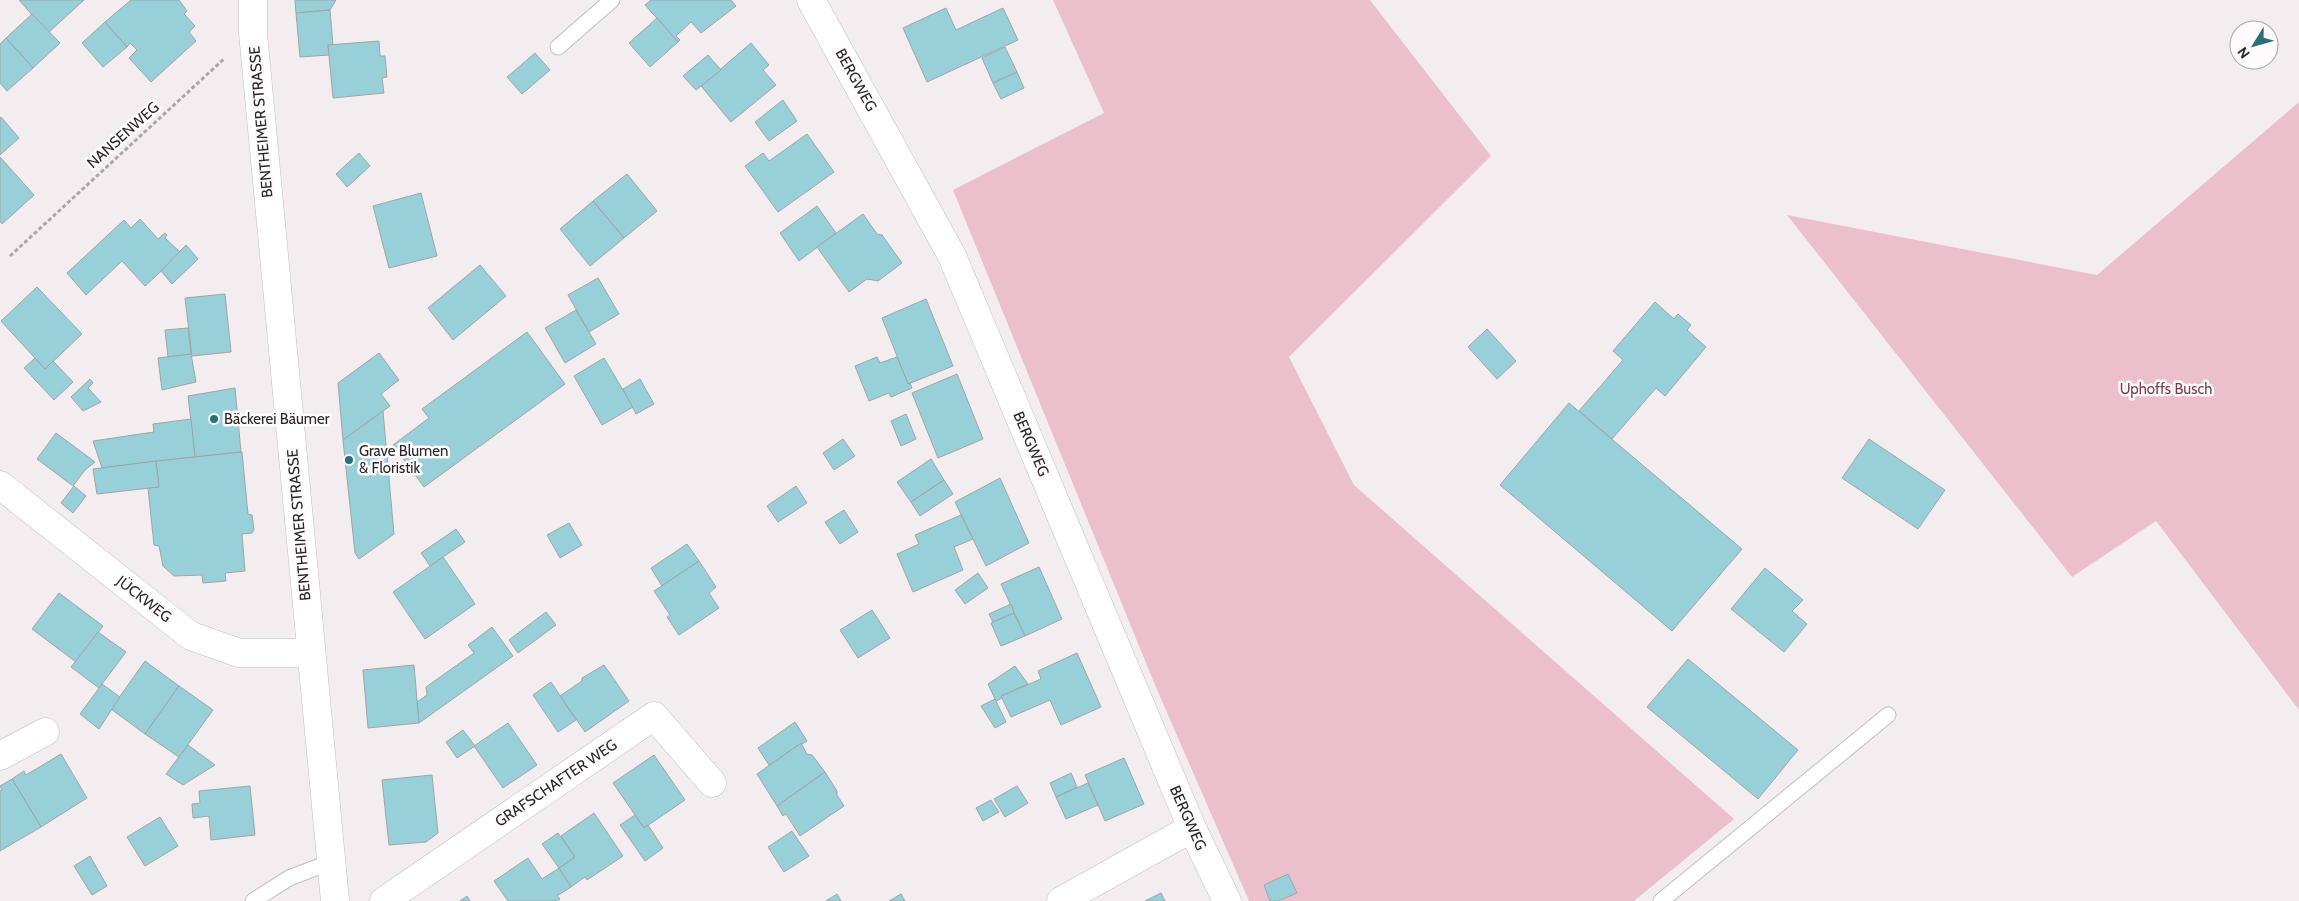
<svg xmlns="http://www.w3.org/2000/svg" width="2299" height="901" font-family="Cabin,sans-serif">
<rect width="100%" height="100%" fill="#f4edef"/>
<g fill="#ebc0cc">
<polygon points="1053,0 1370,0 1491,156 1289,357 1354,485 1734,819 1634,901 1249,901 1155,685 953,190 1104,113"/>
<polygon points="2299,102 2299,710 2156,521 2072,577 1787,215 2097,275"/>
</g>
<g fill="#98d0d9" stroke="#9fa5a6">
<polygon points="19,0 84,0 48,33"/>
<polygon points="131,0 179,0 187,11 184,14 195,26 189,32 196,41 151,82 129,58 137,50 130,43 127,47 105,22"/>
<polygon points="295,0 336,0 330,10 296,13"/>
<polygon points="651,0 731,0 736,6 701,33 691,22 676,36 680,40 678,42 645,5"/>
<polygon points="946,8 956,30 1003,8 1018,40 927,82 903,28"/>
<polygon points="330,10 333,45 328,45 329,55 300,57 296,13"/>
<polygon points="32,14 60,43 33,68 6,38"/>
<polygon points="657,18 678,42 650,67 629,43"/>
<polygon points="105,22 127,47 103,67 82,43"/>
<polygon points="6,38 33,68 7,91 0,83 0,44"/>
<polygon points="379,41 380,56 385,56 387,77 382,78 384,93 333,98 328,45"/>
<polygon points="751,43 769,65 763,70 776,85 731,122 701,86"/>
<polygon points="1005,47 1017,72 993,83 982,58"/>
<polygon points="535,53 550,70 522,94 507,77"/>
<polygon points="708,55 721,70 696,90 683,76"/>
<polygon points="1017,72 1024,88 1001,99 993,83"/>
<polygon points="783,100 797,121 769,141 755,122"/>
<polygon points="1,117 19,138 0,155 0,118"/>
<polygon points="807,134 834,172 778,212 745,166 763,153 769,161"/>
<polygon points="359,153 370,166 347,187 336,174"/>
<polygon points="0,157 34,195 2,224 0,221"/>
<polygon points="627,174 657,211 624,238 593,201"/>
<polygon points="421,193 437,256 389,268 373,206"/>
<polygon points="593,201 624,238 590,266 560,229"/>
<polygon points="817,206 836,233 799,261 780,233"/>
<polygon points="863,214 877,234 882,235 902,263 878,281 867,279 849,292 817,247"/>
<polygon points="140,219 158,239 165,233 167,235 165,238 181,253 145,286 122,261 86,295 67,273 124,220 131,228"/>
<polygon points="186,245 198,259 172,284 161,271"/>
<polygon points="480,265 506,296 453,340 428,308"/>
<polygon points="598,278 619,314 589,332 568,295"/>
<polygon points="37,287 82,334 45,369 1,321"/>
<polygon points="225,294 231,352 192,356 185,298"/>
<polygon points="926,299 953,366 908,384 882,318"/>
<polygon points="1655,302 1674,319 1678,314 1691,325 1687,330 1706,347 1665,396 1656,388 1612,439 1579,411 1623,360 1613,351"/>
<polygon points="576,310 596,344 565,363 545,328"/>
<polygon points="188,328 191,354 168,357 165,330"/>
<polygon points="1487,329 1516,361 1497,379 1468,347"/>
<polygon points="527,332 565,384 424,487 393,445 429,418 422,409"/>
<polygon points="379,353 399,380 381,394 390,406 343,440 338,383"/>
<polygon points="191,354 196,382 162,390 158,358"/>
<polygon points="877,357 880,363 897,357 908,384 910,383 912,388 891,397 889,393 869,401 855,366"/>
<polygon points="35,358 45,369 53,361 73,382 54,400 24,368"/>
<polygon points="604,358 633,407 602,425 574,376"/>
<polygon points="957,374 983,439 938,458 912,393"/>
<polygon points="90,379 93,383 88,388 101,402 83,411 71,397"/>
<polygon points="640,379 654,404 636,414 623,389"/>
<polygon points="235,388 241,452 195,457 188,396"/>
<polygon points="1569,403 1742,549 1672,631 1500,485"/>
<polygon points="383,411 394,534 359,559 355,553 343,440"/>
<polygon points="906,414 916,439 901,446 891,421"/>
<polygon points="191,419 195,457 102,468 93,441 154,432 153,424"/>
<polygon points="56,433 95,462 85,470 73,486 37,459"/>
<polygon points="843,439 855,456 834,470 823,453"/>
<polygon points="1869,439 1945,490 1918,529 1842,478"/>
<polygon points="242,452 248,514 252,515 254,530 252,533 242,534 245,571 225,573 226,581 203,583 202,575 174,576 163,566 159,546 154,545 148,488 159,487 156,461"/>
<polygon points="931,459 944,480 911,502 897,482"/>
<polygon points="156,461 159,487 97,494 93,469"/>
<polygon points="1000,478 1029,543 986,566 955,502"/>
<polygon points="944,480 953,494 920,516 911,502"/>
<polygon points="74,486 86,496 73,513 61,503"/>
<polygon points="796,486 807,503 778,522 767,506"/>
<polygon points="844,510 858,532 840,544 825,522"/>
<polygon points="961,515 973,539 954,547 963,570 913,592 897,554 919,544 915,535"/>
<polygon points="569,523 582,545 560,558 547,535"/>
<polygon points="456,529 465,542 430,566 421,553"/>
<polygon points="687,544 699,561 662,586 651,568"/>
<polygon points="443,557 475,604 425,639 393,592"/>
<polygon points="699,561 716,587 709,593 719,608 679,635 667,617 670,615 654,591"/>
<polygon points="1039,567 1062,619 1025,636 1001,584"/>
<polygon points="1765,568 1803,600 1792,611 1807,624 1784,652 1731,609"/>
<polygon points="978,573 988,588 965,604 955,590"/>
<polygon points="59,593 103,626 76,662 32,629"/>
<polygon points="1011,604 1014,613 993,622 989,614"/>
<polygon points="872,610 890,638 858,658 840,630"/>
<polygon points="546,612 556,625 518,653 509,640"/>
<polygon points="1014,613 1025,636 1001,646 991,623"/>
<polygon points="492,627 513,656 419,723 417,702 427,695 426,687 474,653 468,645"/>
<polygon points="98,632 126,652 99,688 71,667"/>
<polygon points="1077,653 1101,707 1061,725 1050,700 1011,717 1001,696 1041,679 1038,671"/>
<polygon points="1688,659 1798,750 1758,799 1647,707"/>
<polygon points="145,661 179,686 145,734 111,709"/>
<polygon points="414,665 419,723 368,728 363,670"/>
<polygon points="604,665 629,701 585,732 560,696 582,681 582,678"/>
<polygon points="1015,666 1028,684 1001,696 1002,698 996,701 988,684"/>
<polygon points="551,682 576,720 558,732 533,695"/>
<polygon points="102,684 120,697 99,729 80,714"/>
<polygon points="179,686 213,710 179,757 145,734"/>
<polygon points="995,699 1006,722 995,728 981,706"/>
<polygon points="795,722 807,741 769,765 758,748"/>
<polygon points="508,723 537,765 503,788 474,746"/>
<polygon points="463,730 475,746 457,758 446,742"/>
<polygon points="801,743 807,754 812,755 825,772 777,806 757,774"/>
<polygon points="188,745 215,765 183,785 166,774"/>
<polygon points="61,754 87,798 41,827 12,779 24,771 26,775"/>
<polygon points="654,755 685,800 644,828 613,783"/>
<polygon points="1124,758 1144,804 1105,821 1085,775"/>
<polygon points="825,772 837,791 837,795 844,806 800,836 786,814 783,816 777,806"/>
<polygon points="1071,773 1077,787 1056,797 1050,783"/>
<polygon points="432,775 438,833 426,842 389,845 382,780"/>
<polygon points="12,779 41,827 0,851 0,791 2,790 0,786"/>
<polygon points="1088,783 1098,805 1066,819 1056,797"/>
<polygon points="250,786 255,835 211,840 209,816 193,818 192,804 200,803 199,791"/>
<polygon points="1017,786 1028,803 1005,817 994,799"/>
<polygon points="991,800 999,812 983,821 976,808"/>
<polygon points="594,813 623,856 587,880 585,877 571,887 559,868 575,857 561,836"/>
<polygon points="635,815 644,828 648,825 663,848 645,861 620,825"/>
<polygon points="160,817 178,846 145,866 127,837"/>
<polygon points="792,831 809,856 784,872 768,847"/>
<polygon points="558,833 575,857 559,868 542,844"/>
<polygon points="90,856 107,886 92,895 74,866"/>
<polygon points="528,858 542,879 559,868 571,887 557,896 560,899 557,901 508,901 494,881"/>
<polygon points="1288,874 1297,893 1278,901 1270,901 1264,885"/>
<polygon points="1161,893 1165,901 1145,901"/>
<polygon points="837,894 841,901 826,901"/>
<polygon points="901,894 905,901 889,901"/>
<polygon points="467,896 470,901 460,901"/>
</g>
<g fill="none" stroke-linecap="round" stroke-linejoin="round">
<defs>
<g id="service">
<polyline points="558,47 612,0"/>
<polyline points="253,901 289,878 331,862"/>
<polyline points="1661,901 1888,715"/>
</g>
<g id="minor">
<polyline points="811,0 952,256 1192,828 1227,901"/>
<polyline points="0,485 191,636 239,653 311,653"/>
<polyline points="0,756 45,732"/>
<polyline points="384,901 654,716 712,783"/>
<polyline points="1061,901 1192,828"/>
</g>
<polyline id="secondary" points="253,0 253,33 335,901"/>
</defs>
<use href="#service" stroke="#c3bdbf" stroke-width="17"/>
<use href="#minor" stroke="#c3bdbf" stroke-width="29"/>
<use href="#secondary" stroke="#c3bdbf" stroke-width="29"/>
<polyline stroke="#aba6a8" stroke-width="3" stroke-dasharray="4 2.5" stroke-linecap="butt" points="10,256 225,58"/>
<use href="#service" stroke="#fff" stroke-width="15"/>
<use href="#minor" stroke="#fff" stroke-width="28"/>
<use href="#secondary" stroke="#fff" stroke-width="28"/>
</g>
<g fill="#27707b" stroke="#fffbfc" stroke-width="2">
<circle cx="214" cy="419" r="5"/>
<circle cx="349" cy="460" r="5"/>
</g>
<g text-anchor="middle" stroke-width="5" stroke-linejoin="round" paint-order="stroke">
<g font-size="15" fill="#292627" stroke="#fffbfc">
<text transform="translate(856 80) rotate(61)" y="5">BERGWEG</text>
<text transform="translate(261 122) rotate(-95)" y="5">BENTHEIMER STRASSE</text>
<text transform="translate(123 135) rotate(-42)" y="5">NANSENWEG</text>
<text transform="translate(1031 444) rotate(67)" y="5">BERGWEG</text>
<text transform="translate(299 525) rotate(-95)" y="5">BENTHEIMER STRASSE</text>
<text transform="translate(144 599) rotate(38)" y="5">JÜCKWEG</text>
<text transform="translate(556 783) rotate(-34)" y="5">GRAFSCHAFTER WEG</text>
<text transform="translate(1188 818) rotate(66)" y="5">BERGWEG</text>
</g>
<g font-size="15" fill="#7a3d52" stroke="#fffbfc">
<text x="2166" y="394">Uphoffs Busch</text>
</g>
<g font-size="15" fill="#292627" stroke="#fffbfc" text-anchor="start">
<text x="224" y="424">Bäckerei Bäumer</text>
<text x="359" y="456">Grave Blumen<tspan x="359" dy="17">&amp; Floristik</tspan></text>
</g>
</g>
<g transform="translate(2254 45) rotate(233)"><circle r="24" fill="#fffbfc" stroke="#a9a6a7"/>
<path d="M0-4L9 19L0 12L-9 19Z" fill="#27707b"/>
<text y="-8" font-size="14" font-weight="bold" text-anchor="middle" fill="#292627">N</text>
</g>
</svg>
